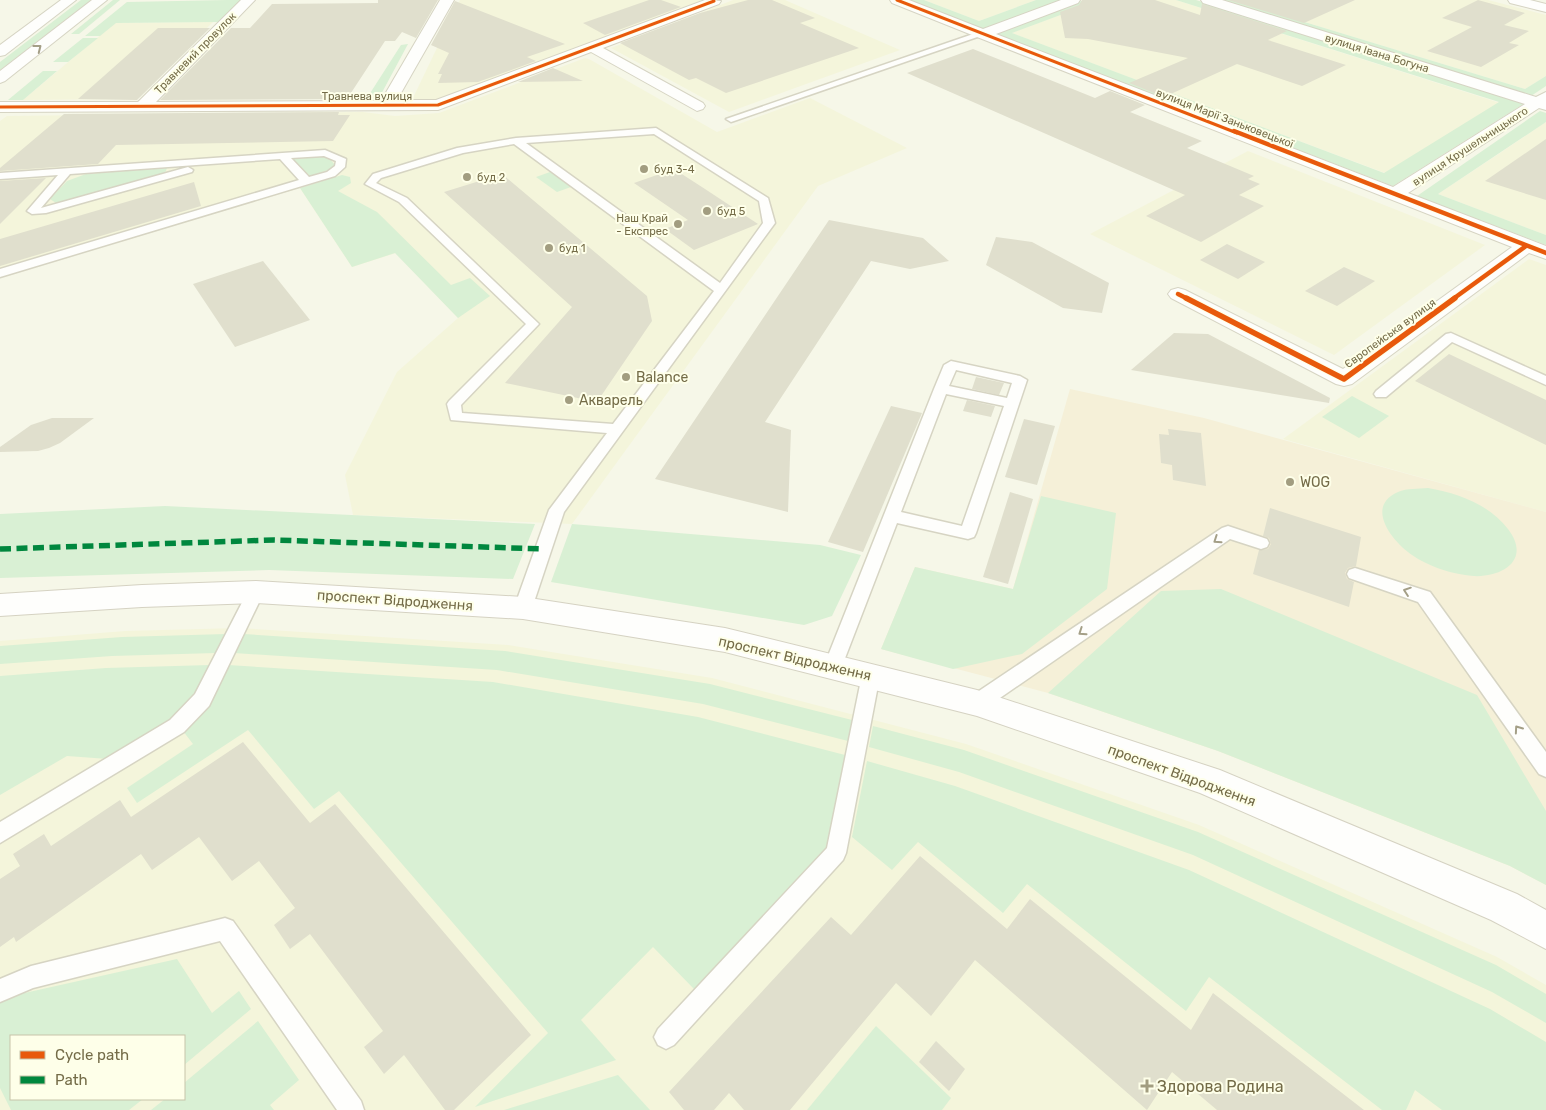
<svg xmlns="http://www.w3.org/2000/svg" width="1546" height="1110" font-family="Rubik,sans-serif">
<rect width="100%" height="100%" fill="#f6f7e8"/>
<g fill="#f4f5db" fill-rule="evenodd">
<polygon points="460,0 703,0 433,101 411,102"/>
<polygon points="733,0 785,0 900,50 729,112 611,48"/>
<polygon points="924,0 1036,0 979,21"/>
<polygon points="1101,0 1176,0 1500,103 1385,173 1011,33"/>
<polygon points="1232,0 1488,0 1546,15 1546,76 1525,89"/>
<polygon points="213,22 134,99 23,100 115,23"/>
<polygon points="585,58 589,59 717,132 810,98 907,148 818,186 572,524 353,515 345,475 397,372 458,318 396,253 352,267 300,188 0,278 0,121 7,116 363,112 395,116 439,113"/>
<polygon points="1546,122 1546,235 1438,194 1497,155"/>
<polygon points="1248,151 1485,245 1334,355 1090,234"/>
<polygon points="1529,259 1546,265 1546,512 1283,439"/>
<path d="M239,628L508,645L712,678L966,744L1199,825L1497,957L1546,985V1110H0V641L125,631ZM11,1036H184V1099H11Z"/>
</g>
<polygon fill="#f5f0d8" points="1070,389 1204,418 1546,512 1546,885 1510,866 1218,751 1048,693 881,649 915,567 1013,589"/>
<g fill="#d9f0d4">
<polygon points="81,0 91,0 0,70 0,62"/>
<polygon points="113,0 120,0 79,34 71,34"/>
<polygon points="227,0 242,0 219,22 116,23 100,36 85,36 127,2"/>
<polygon points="906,0 924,0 979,21 1036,0 1065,0 983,30"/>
<polygon points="1084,0 1101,0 1012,33 1384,173 1499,102 1176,0 1196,0 1525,103 1393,186 993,33"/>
<polygon points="1219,0 1232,0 1525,89 1546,76 1546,86 1531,96"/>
<polygon points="83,38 98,38 68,62 53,62"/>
<polygon points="408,44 378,100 350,100 352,98 367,98 401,45"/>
<polygon points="43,71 57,71 23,100 8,100"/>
<polygon points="1540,111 1546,113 1546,122 1438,194 1546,235 1546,245 1417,196"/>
<polygon points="321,157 329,158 335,165 331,169 310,176 293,159"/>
<polygon points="167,168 165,173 56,203 50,199 67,181 86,174"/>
<polygon points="550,172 571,187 557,192 536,177"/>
<polygon points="342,175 350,177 351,183 338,191 377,212 451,285 470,278 490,296 458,318 395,253 352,267 300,188"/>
<polygon points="1352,396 1389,416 1359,438 1322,417"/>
<path d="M1428,488C1457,493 1489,504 1508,529C1534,563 1496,581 1465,575C1446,572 1428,566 1412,555C1393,542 1364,507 1398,492C1407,488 1418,489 1428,488Z"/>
<polygon points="1041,496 1116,513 1107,589 1022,654 953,669 881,649 915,567 1013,589"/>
<polygon points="165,506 535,524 513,579 269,570 0,578 0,514"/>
<polygon points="572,524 820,545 861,555 832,616 804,625 551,582"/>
<polygon points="1221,589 1477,695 1546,811 1546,885 1510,866 1218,751 1048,693 1161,591"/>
<polygon points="226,634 216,653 112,656 0,664 0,646 122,637"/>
<polygon points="244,634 505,651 710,684 852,720 848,741 703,704 497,670 234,653"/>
<polygon points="210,665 193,698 172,721 108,759 67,756 0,795 0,676 106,668"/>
<polygon points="228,665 493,682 698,717 845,755 826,848 694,989 653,947 581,1020 616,1060 475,1107 548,1033 339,791 314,809 248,730 137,803 127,788 193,744 183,731"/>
<polygon points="873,726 964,750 1198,832 1496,965 1546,994 1546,1023 1492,992 1193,855 959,772 869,747"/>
<polygon points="867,761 955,786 1189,870 1490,1009 1546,1042 1546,1110 1442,1110 1415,1090 1406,1110 1382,1110 1209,977 1186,1011 1027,884 1003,913 918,842 892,870 852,837"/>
<polygon points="177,959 212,1013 239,991 251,1009 184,1065 184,1036 11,1036 11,1099 143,1099 129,1110 11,1110 0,1088 0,1003 20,994"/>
<polygon points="258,1021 299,1080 270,1105 274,1110 151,1110 165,1099 184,1099 184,1083"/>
<polygon points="876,1026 951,1098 942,1110 807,1110"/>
<polygon points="618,1075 650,1110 504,1110"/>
</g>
<g fill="#e0dfcd">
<polygon points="378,0 438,0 416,38 402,32 395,41 385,41 347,99 160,100 231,28 250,28 272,4 378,3"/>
<polygon points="649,0 661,0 681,7 605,35 583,23"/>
<polygon points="748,0 772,0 815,18 800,23 859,48 726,93 696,78 689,80 620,43 700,13"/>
<polygon points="1082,0 1155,0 1200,15 1202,4 1287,31 1268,40 1346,65 1302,86 1237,64 1164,97 1129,83 1188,58 1088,39 1065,38 1060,12 1079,5"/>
<polygon points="1228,0 1355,0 1304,23"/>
<polygon points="1478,0 1525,13 1504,25 1529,31 1509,43 1519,45 1481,67 1427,51 1472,27 1442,18"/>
<polygon points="455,1 565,44 527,57 536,61 478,82 438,83 442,74 438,74 449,53 431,45"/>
<polygon points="158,28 210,28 137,100 78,99"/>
<polygon points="973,49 1095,98 1110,91 1145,105 1130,112 1202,141 1187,148 1254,176 1248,179 1260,184 1239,195 1264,206 1201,242 1146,216 1185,195 907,73"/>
<polygon points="553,68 583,81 518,82"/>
<polygon points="339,112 338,115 350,115 333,141 116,145 98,164 0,171 0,168 64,114"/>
<polygon points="1546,139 1546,200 1485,181"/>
<polygon points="674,169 705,189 758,224 694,250 665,229 688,220 634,183"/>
<polygon points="502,174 647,296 652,321 597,402 505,383 572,307 444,192"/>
<polygon points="46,178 0,224 0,181"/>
<polygon points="194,182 201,206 0,266 0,239"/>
<polygon points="829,220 923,238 949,261 910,269 871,261 765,422 791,430 788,512 655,479"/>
<polygon points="996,237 1032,242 1109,283 1102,313 1063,308 986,265"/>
<polygon points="1227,244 1265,262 1238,279 1200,260"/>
<polygon points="263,261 310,320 235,347 193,284"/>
<polygon points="1344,267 1375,281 1337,306 1305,291"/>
<polygon points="1174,333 1208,334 1330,398 1329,403 1131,370"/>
<polygon points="1449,354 1546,400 1546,445 1415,381"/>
<polygon points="976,377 1004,383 999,395 972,389"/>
<polygon points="967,400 995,406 991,417 963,411"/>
<polygon points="891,406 922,413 863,552 828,542"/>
<polygon points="52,418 94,418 60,443 49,448 38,451 0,452 0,447 31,425"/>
<polygon points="1024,419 1055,426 1037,485 1005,477"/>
<polygon points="1168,429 1201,433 1206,486 1173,480 1172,465 1161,463 1159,434 1169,435"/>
<polygon points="1010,492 1033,499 1008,584 983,577"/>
<polygon points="1270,508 1361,537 1356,566 1348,568 1345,573 1347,579 1354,582 1349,607 1253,574 1259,550 1268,549 1271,544 1269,538 1263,536"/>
<polygon points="243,742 310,823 335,804 531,1035 454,1110 445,1110 404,1055 384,1074 364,1047 383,1031 310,934 290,949 274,925 295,908 259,861 232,881 199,837 152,870 141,854 16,942 14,937 0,947 0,879 20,866 13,854 44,834 51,846 120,800 131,817"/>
<polygon points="920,856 1007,929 1030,899 1191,1030 1213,993 1364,1110 1217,1110 1172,1072 1147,1110 975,960 931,1016 896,983 790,1110 744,1110 729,1093 714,1110 684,1110 669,1092 831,917 851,935"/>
<polygon points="936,1041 965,1069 949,1091 919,1062"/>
</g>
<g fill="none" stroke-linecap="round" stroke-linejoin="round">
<defs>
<g id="service">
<polygon points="979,32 986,34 734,121 731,122 726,119"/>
<path d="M656,128L768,198L775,223L564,512L532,608L529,613L523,615L517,613L514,608L549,510L607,433L451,420L447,404L449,401L526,324L399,202L365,184L373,174L457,148L516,138ZM654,134L759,201L763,223L720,283L526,143ZM514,144L714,291L613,424L462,413L461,405L539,324L407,198L376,183L381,178L463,153Z"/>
<path d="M325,150L346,159L345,167L335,176L0,277V269L299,180L280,159L70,174L41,208L188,167L193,170L192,172L46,213L32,214L27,211L58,175L0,179V173ZM324,156L336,161L335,166L327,172L309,177L291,158Z"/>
<polygon points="1451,333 1546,376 1546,385 1452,342 1386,397 1376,397 1374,394 1376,391 1446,334"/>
<path d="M951,361L1020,376L1027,380L976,533L974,537L968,539L897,523L842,666L839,671L833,673L827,671L824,666L934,389L944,365ZM956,370L1012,383L1007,398L949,386ZM946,394L1004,406L962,526L901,512Z"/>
<polygon points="1228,526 1267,539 1269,543 1267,547 1261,549 1230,539 984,709 977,711 970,709 968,703 970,697 1222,528"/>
<polygon points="1355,568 1430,592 1546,752 1546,777 1539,774 1418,602 1349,578 1347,574 1349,570"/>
<polygon points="256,586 262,587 264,592 209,706 184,732 0,843 0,822 170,720 195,694 250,587"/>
<polygon points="871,668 877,670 880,675 846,853 843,860 674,1045 666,1049 658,1045 654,1037 658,1029 827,848 862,675 865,670"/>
<polygon points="225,918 233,921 361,1101 364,1110 337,1110 220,941 33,988 0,1002 0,979 31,966"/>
</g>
<g id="minor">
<polygon points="241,0 255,0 156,102 381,101 440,0 454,0 397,100 436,100 705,0 721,1 719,4 603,48 703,103 705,106 703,109 697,111 591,52 438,110 0,112 0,102 138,102"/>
<polygon points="890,0 909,0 983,29 1061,0 1080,0 1078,3 996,34 1393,187 1525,104 1203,3 1201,0 1222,0 1536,97 1546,92 1546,110 1539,108 1408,193 1546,246 1546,259 1529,253 1352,384 1344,386 1336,384 1171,298 1168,294 1171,290 1178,288 1185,290 1343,369 1512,247 977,37 892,3"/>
<polygon points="1508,0 1530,0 1546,4 1546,12 1510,3"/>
</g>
<g id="tertiary">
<polygon points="61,0 76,0 5,55 0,56 0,45"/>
<polygon points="92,0 107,0 5,81 0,83 0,71"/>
</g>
<polygon id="secondary" points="256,581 523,597 725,628 977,690 1220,770 1517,894 1546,910 1546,949 1491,920 1200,793 977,716 725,652 523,619 256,603 142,607 0,616 0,594 142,585"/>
</defs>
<use href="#service" stroke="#d6d4c3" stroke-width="3"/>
<use href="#minor" stroke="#d6d4c3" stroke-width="2"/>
<use href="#tertiary" stroke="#d6d4c3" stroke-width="2"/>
<use href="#secondary" stroke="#d5d2c2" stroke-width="2"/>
<use href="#service" fill="#fefefc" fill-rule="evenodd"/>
<use href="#minor" fill="#fefefc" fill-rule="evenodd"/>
<use href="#tertiary" fill="#fefefc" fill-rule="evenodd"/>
<use href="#secondary" fill="#fefefc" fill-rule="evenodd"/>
<polyline stroke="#00873e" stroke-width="5.5" stroke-dasharray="11 5.5" stroke-linecap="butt" points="0,549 274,540 544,549"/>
<defs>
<g id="cycleway-far2">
<polyline points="897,0 1237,133"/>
<polyline points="0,107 438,105 714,1"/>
</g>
<g id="cycleway-far1">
<polyline points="1234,131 1546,253"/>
<polyline points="1178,294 1188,299"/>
<polyline points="1453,299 1526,246"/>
</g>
<polyline id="cycleway" points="1186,298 1344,379 1455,298"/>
</defs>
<use href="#cycleway-far2" stroke="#feffe9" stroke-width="5"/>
<use href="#cycleway-far1" stroke="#feffe9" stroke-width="6"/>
<use href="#cycleway" stroke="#feffe9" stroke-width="8"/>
<use href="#cycleway-far2" stroke="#e8590c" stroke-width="3"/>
<use href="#cycleway-far1" stroke="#e8590c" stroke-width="4.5"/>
<use href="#cycleway" stroke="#e8590c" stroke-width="5.5"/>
</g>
<defs><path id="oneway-chevron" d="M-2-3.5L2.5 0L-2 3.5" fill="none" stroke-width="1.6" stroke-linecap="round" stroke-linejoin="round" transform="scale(1.25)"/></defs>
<g stroke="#a49f87">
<use href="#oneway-chevron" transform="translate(38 48) rotate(-38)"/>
<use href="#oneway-chevron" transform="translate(1217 540) rotate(146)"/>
<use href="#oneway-chevron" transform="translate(1407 591) rotate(-161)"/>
<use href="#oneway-chevron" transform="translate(1082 632) rotate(146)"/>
<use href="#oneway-chevron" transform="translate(1518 729) rotate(-125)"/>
</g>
<g fill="#a29d80" stroke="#feffe9" stroke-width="2">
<circle cx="644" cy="169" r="5"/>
<circle cx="467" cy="177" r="5"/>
<circle cx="707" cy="211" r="5"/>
<circle cx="678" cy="224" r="5"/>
<circle cx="549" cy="248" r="5"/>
<circle cx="626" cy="377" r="5"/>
<circle cx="569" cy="400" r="5"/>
<circle cx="1290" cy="482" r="5"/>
<path d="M1144.5 1078.5h5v5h5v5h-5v5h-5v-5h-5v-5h5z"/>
</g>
<g text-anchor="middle" stroke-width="4" stroke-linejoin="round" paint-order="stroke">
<g font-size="11" fill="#746c48" stroke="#feffe9">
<text transform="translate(195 53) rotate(-45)" y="4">Травневий провулок</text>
<text transform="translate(1377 53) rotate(17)" y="4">вулиця Івана Богуна</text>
<text x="367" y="100">Травнева вулиця</text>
<text transform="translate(1225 118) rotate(21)" y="4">вулиця Марії Заньковецької</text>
<text transform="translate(1470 146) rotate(-33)" y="4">вулиця Крушельницького</text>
<text transform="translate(1390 333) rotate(-36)" y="4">Європейська вулиця</text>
</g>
<g font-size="11" fill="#746c48" stroke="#feffe9" text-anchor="start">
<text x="654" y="173">буд 3-4</text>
<text x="477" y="181">буд 2</text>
<text x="717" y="215">буд 5</text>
<text x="668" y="222" text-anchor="end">Наш Край<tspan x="668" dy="13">- Експрес</tspan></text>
<text x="559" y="252">буд 1</text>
</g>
<g font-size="14" fill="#746c48" stroke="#feffe9" text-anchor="start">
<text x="636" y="382">Balance</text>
<text x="579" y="405">Акварель</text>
<text x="1300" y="487">WOG</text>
</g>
<g font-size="14" fill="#746c48" stroke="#feffe9">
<text transform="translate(395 600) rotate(4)" y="5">проспект Відродження</text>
<text transform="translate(795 658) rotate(13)" y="5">проспект Відродження</text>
<text transform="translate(1182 775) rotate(20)" y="5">проспект Відродження</text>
</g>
<g font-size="16" fill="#746c48" stroke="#feffe9" text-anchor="start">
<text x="1157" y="1092">Здорова Родина</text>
</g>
</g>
<rect x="10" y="1035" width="175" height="65" fill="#feffe9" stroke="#c7c4a9"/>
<rect x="20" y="1051" width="25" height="8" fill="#e8590c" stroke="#c7c4a9"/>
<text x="55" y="1060" font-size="15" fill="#746c48">Cycle path</text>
<rect x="20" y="1076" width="25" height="8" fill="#00873e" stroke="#c7c4a9"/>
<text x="55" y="1085" font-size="15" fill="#746c48">Path</text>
</svg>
